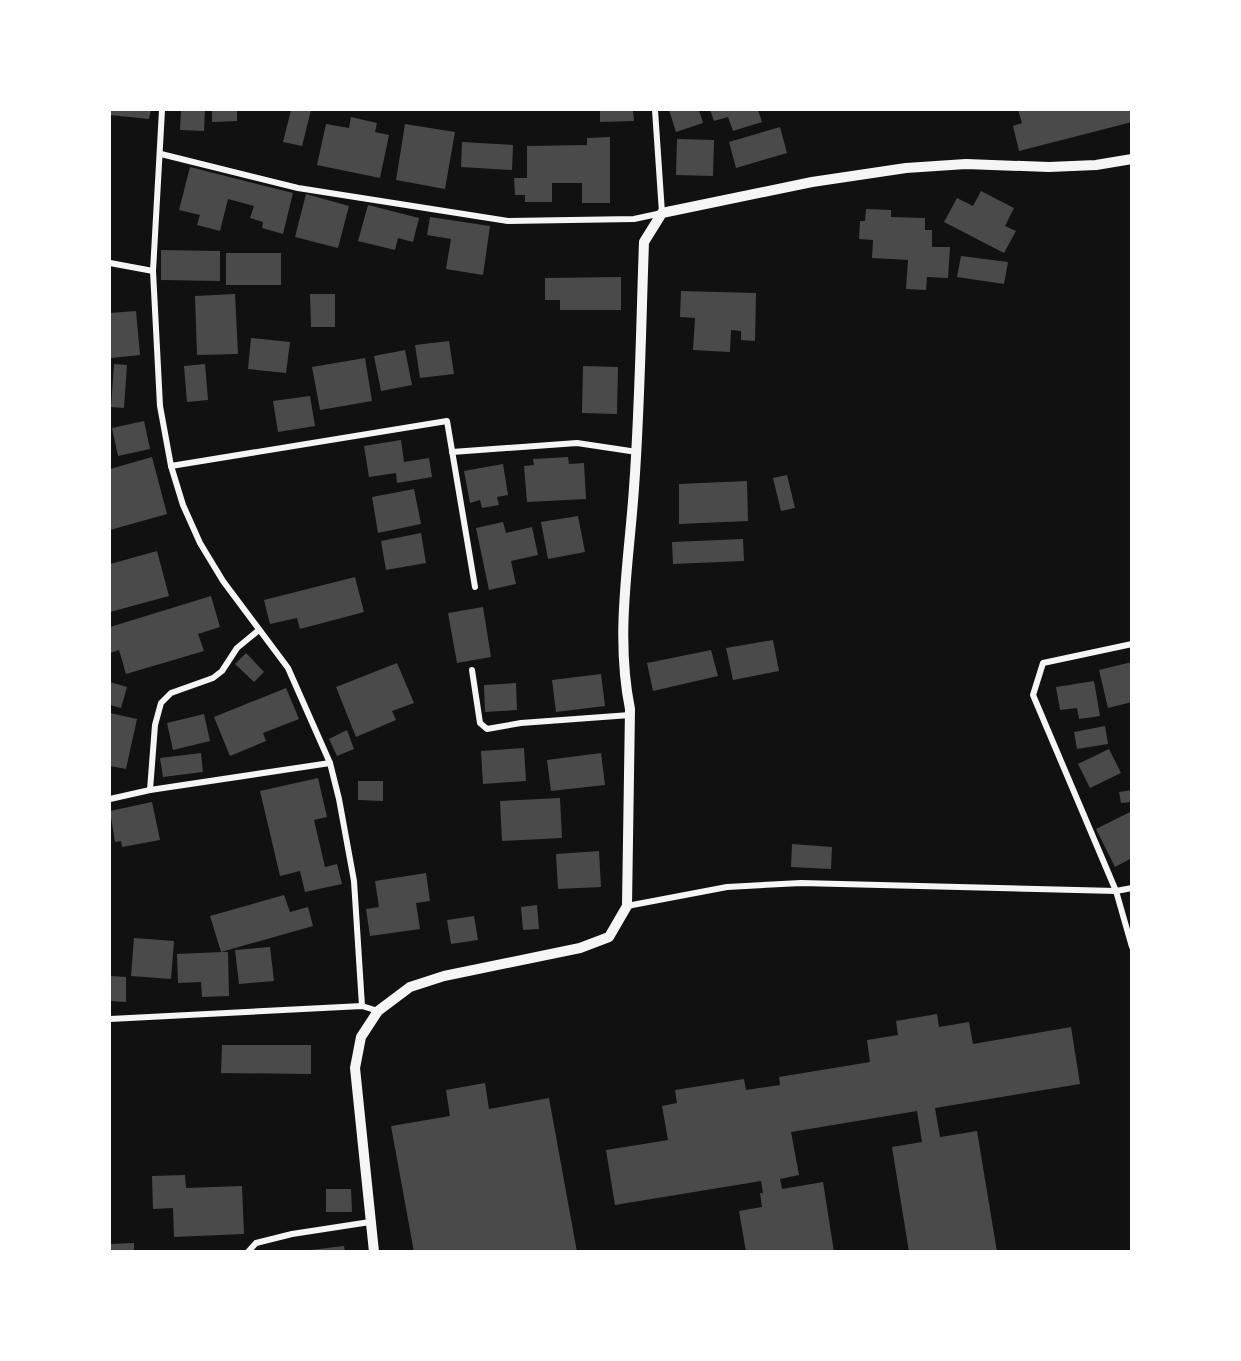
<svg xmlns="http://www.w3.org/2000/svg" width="1241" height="1361" font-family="Lato,sans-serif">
<rect width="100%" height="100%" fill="#111"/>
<g fill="#4a4a4a">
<polygon points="110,110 151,110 149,119 110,115"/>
<polygon points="181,110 205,110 204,131 180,130"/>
<polygon points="212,110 237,110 237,121 212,122"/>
<polygon points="291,110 311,110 302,146 283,142"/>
<polygon points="600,110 633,110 634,121 600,122"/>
<polygon points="669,110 699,110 703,123 676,132"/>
<polygon points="710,110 758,110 762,122 733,131 728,117 714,121"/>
<polygon points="1018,110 1132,110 1132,122 1019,151 1013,126 1022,123"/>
<polygon points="351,117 377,123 375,132 389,135 380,178 317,165 326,124 349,128"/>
<polygon points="405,124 455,132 445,189 396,180"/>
<polygon points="780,127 787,153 736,168 729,142"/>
<polygon points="610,137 610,203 582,203 582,183 552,183 552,202 525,202 525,195 515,195 514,178 527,178 527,146 587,145 587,138"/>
<polygon points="677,139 714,140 713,176 676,175"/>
<polygon points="462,142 513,145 512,170 461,167"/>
<polygon points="190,167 293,193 283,234 262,228 263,222 250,218 254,206 228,199 220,231 197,225 200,215 179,210"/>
<polygon points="981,191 1014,208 1005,226 1016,231 1004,253 944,222 957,198 973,206"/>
<polygon points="306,194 349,206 338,248 295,237"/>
<polygon points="368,205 419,218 413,242 398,238 395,250 358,241"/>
<polygon points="866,209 891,210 891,217 925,218 925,230 932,230 932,247 950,247 948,278 927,277 926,290 906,289 908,260 872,258 873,240 859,239 860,221 865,221"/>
<polygon points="430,217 490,226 483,275 446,269 451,239 427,235"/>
<polygon points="161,250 220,251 220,281 161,280"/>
<rect x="226" y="253" width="55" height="32"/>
<polygon points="961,256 1008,262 1004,284 957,277"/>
<polygon points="621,277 621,310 560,310 560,300 545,300 545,278"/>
<polygon points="681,291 756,293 755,341 741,340 741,331 731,330 730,352 693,350 695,318 680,317"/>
<polygon points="235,294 238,354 197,355 195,296"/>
<polygon points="310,294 335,294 335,327 311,327"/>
<polygon points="136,311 140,355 111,358 110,313"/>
<polygon points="251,338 290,342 286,373 248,369"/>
<polygon points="449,341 454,374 420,378 415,345"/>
<polygon points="405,350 412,385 381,391 374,356"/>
<polygon points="365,358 372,401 320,410 312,367"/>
<polygon points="114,364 127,365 124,408 111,407"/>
<polygon points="205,364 208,400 187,402 184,366"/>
<polygon points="583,366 618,367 617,414 582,413"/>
<polygon points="310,396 315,426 278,432 273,401"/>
<polygon points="144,421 150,449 118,456 112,428"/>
<polygon points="401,440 404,462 429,458 432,477 397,483 396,473 369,477 364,446"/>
<polygon points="152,457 167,514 110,530 110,469"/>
<polygon points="568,457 569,464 584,463 586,499 527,502 524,466 534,465 533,459"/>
<polygon points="503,464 508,495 497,497 499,505 482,508 480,500 470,503 464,471"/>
<polygon points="787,475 795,508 781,511 773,478"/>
<polygon points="747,481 748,521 679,524 679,484"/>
<polygon points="414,489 421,524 378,533 372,497"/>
<polygon points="578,516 585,552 548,559 541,522"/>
<polygon points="503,522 506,533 532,527 538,555 511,561 516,584 489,590 476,528"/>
<polygon points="421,533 426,563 386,570 381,541"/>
<polygon points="743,539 744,561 673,564 672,542"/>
<polygon points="157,551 169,596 110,612 110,564"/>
<polygon points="355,577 364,612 300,629 297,618 270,624 264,600"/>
<polygon points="211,596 220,627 198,634 204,651 126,674 119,650 110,653 110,627"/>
<polygon points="483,607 491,657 457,663 448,613"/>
<polygon points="773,640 779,671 733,680 726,648"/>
<polygon points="711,650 718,676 653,691 647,663"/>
<polygon points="246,653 264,672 254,682 235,664"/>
<polygon points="1132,662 1132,702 1108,708 1099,670"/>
<polygon points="397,663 414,703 392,711 396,720 356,737 336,687"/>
<polygon points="601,674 605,706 556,712 552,680"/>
<polygon points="1094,681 1100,716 1079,719 1077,708 1060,710 1056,687"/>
<polygon points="110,682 127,687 121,708 110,705"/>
<polygon points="516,683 517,710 485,712 484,685"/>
<polygon points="286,688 299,719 263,733 266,741 230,756 214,717"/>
<polygon points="110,713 137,719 126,769 110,766"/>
<polygon points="204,714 210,741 173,750 167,723"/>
<polygon points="1105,726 1108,744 1077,749 1074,732"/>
<polygon points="347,730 354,749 337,756 329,739"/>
<polygon points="524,748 526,781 483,784 481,751"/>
<polygon points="1109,749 1121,773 1090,788 1078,764"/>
<polygon points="201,753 203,772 163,777 160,758"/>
<polygon points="601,753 605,785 551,791 547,760"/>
<polygon points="318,778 327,817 314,820 325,867 337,864 342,884 305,892 300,871 280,876 260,791"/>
<polygon points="358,781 383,781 383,801 358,800"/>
<polygon points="1132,790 1132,802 1121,803 1119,792"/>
<polygon points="560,798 562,838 502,841 500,801"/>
<polygon points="152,802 160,840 122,847 121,841 115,842 110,811"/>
<polygon points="1132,811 1132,858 1115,867 1096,829"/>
<polygon points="792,844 832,847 831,869 791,867"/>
<polygon points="599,851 601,887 558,889 556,854"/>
<polygon points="426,873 430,901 416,903 420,929 370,936 366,909 379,907 375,881"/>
<polygon points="284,895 290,912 308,907 313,926 221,952 210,916"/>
<polygon points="537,905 539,929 523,930 521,907"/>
<polygon points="474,916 478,940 451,944 447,920"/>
<polygon points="134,938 174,941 171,979 131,976"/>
<polygon points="270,947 274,981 239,984 235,950"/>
<polygon points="222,952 228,952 229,996 202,997 201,982 178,983 177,954"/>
<polygon points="110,976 126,977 126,1002 110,1001"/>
<polygon points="937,1014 939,1027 969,1022 973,1044 1071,1027 1080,1084 935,1108 940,1137 977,1131 997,1252 909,1252 892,1147 922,1142 917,1111 791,1132 799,1175 780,1179 782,1189 823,1182 834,1252 746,1252 739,1211 762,1207 760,1193 763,1193 761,1181 615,1205 606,1150 668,1140 662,1106 677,1103 675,1090 744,1079 746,1090 780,1085 779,1077 870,1062 867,1040 898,1035 896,1021"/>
<polygon points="222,1045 311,1045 311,1074 221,1073"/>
<polygon points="485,1083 489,1109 549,1098 577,1252 414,1252 391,1126 450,1116 446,1090"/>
<polygon points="185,1175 186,1188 242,1186 244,1234 174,1237 173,1208 153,1209 152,1176"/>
<polygon points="326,1189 351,1189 352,1212 326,1212"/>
<polygon points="134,1243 134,1252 110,1252 110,1244"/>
<polygon points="344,1246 345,1252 310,1252 310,1250"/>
</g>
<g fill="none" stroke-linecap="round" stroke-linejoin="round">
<g stroke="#f5f5f5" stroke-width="6">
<polyline points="162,110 153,271 160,406 171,466 183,505 200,543 223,581 288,668 330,763 339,799 354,881 362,1006"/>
<polyline points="161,154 298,188 508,221 634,219 662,213 655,110"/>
<polyline points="110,263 153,271"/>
<polyline points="452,452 577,443 637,452"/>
<polyline points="171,466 447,421 475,587"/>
<polyline points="1132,644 1043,663 1033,695 1116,891 1132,947"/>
<polyline points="472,670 480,723 487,729 521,723 630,715"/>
<polyline points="150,790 155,725 161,703 171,693 213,678 222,671 237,648 259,630"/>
<polyline points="110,799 150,790 330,763"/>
<polyline points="627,906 727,887 801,883 1116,891 1132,888"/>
<polyline points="110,1019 362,1006 378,1011"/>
<polyline points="248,1252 256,1243 292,1234 370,1222"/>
</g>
<path stroke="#f5f5f5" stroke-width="10" d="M374,1252L355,1068L361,1037L378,1011L410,987L444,976L580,948L609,937L627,906L630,709C615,635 629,562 634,488C640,406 641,324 644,242L662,213L812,182L906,168L966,164L1049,167L1096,165L1132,159"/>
</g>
<rect width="1241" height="1361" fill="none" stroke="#ffffff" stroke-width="222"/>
</svg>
